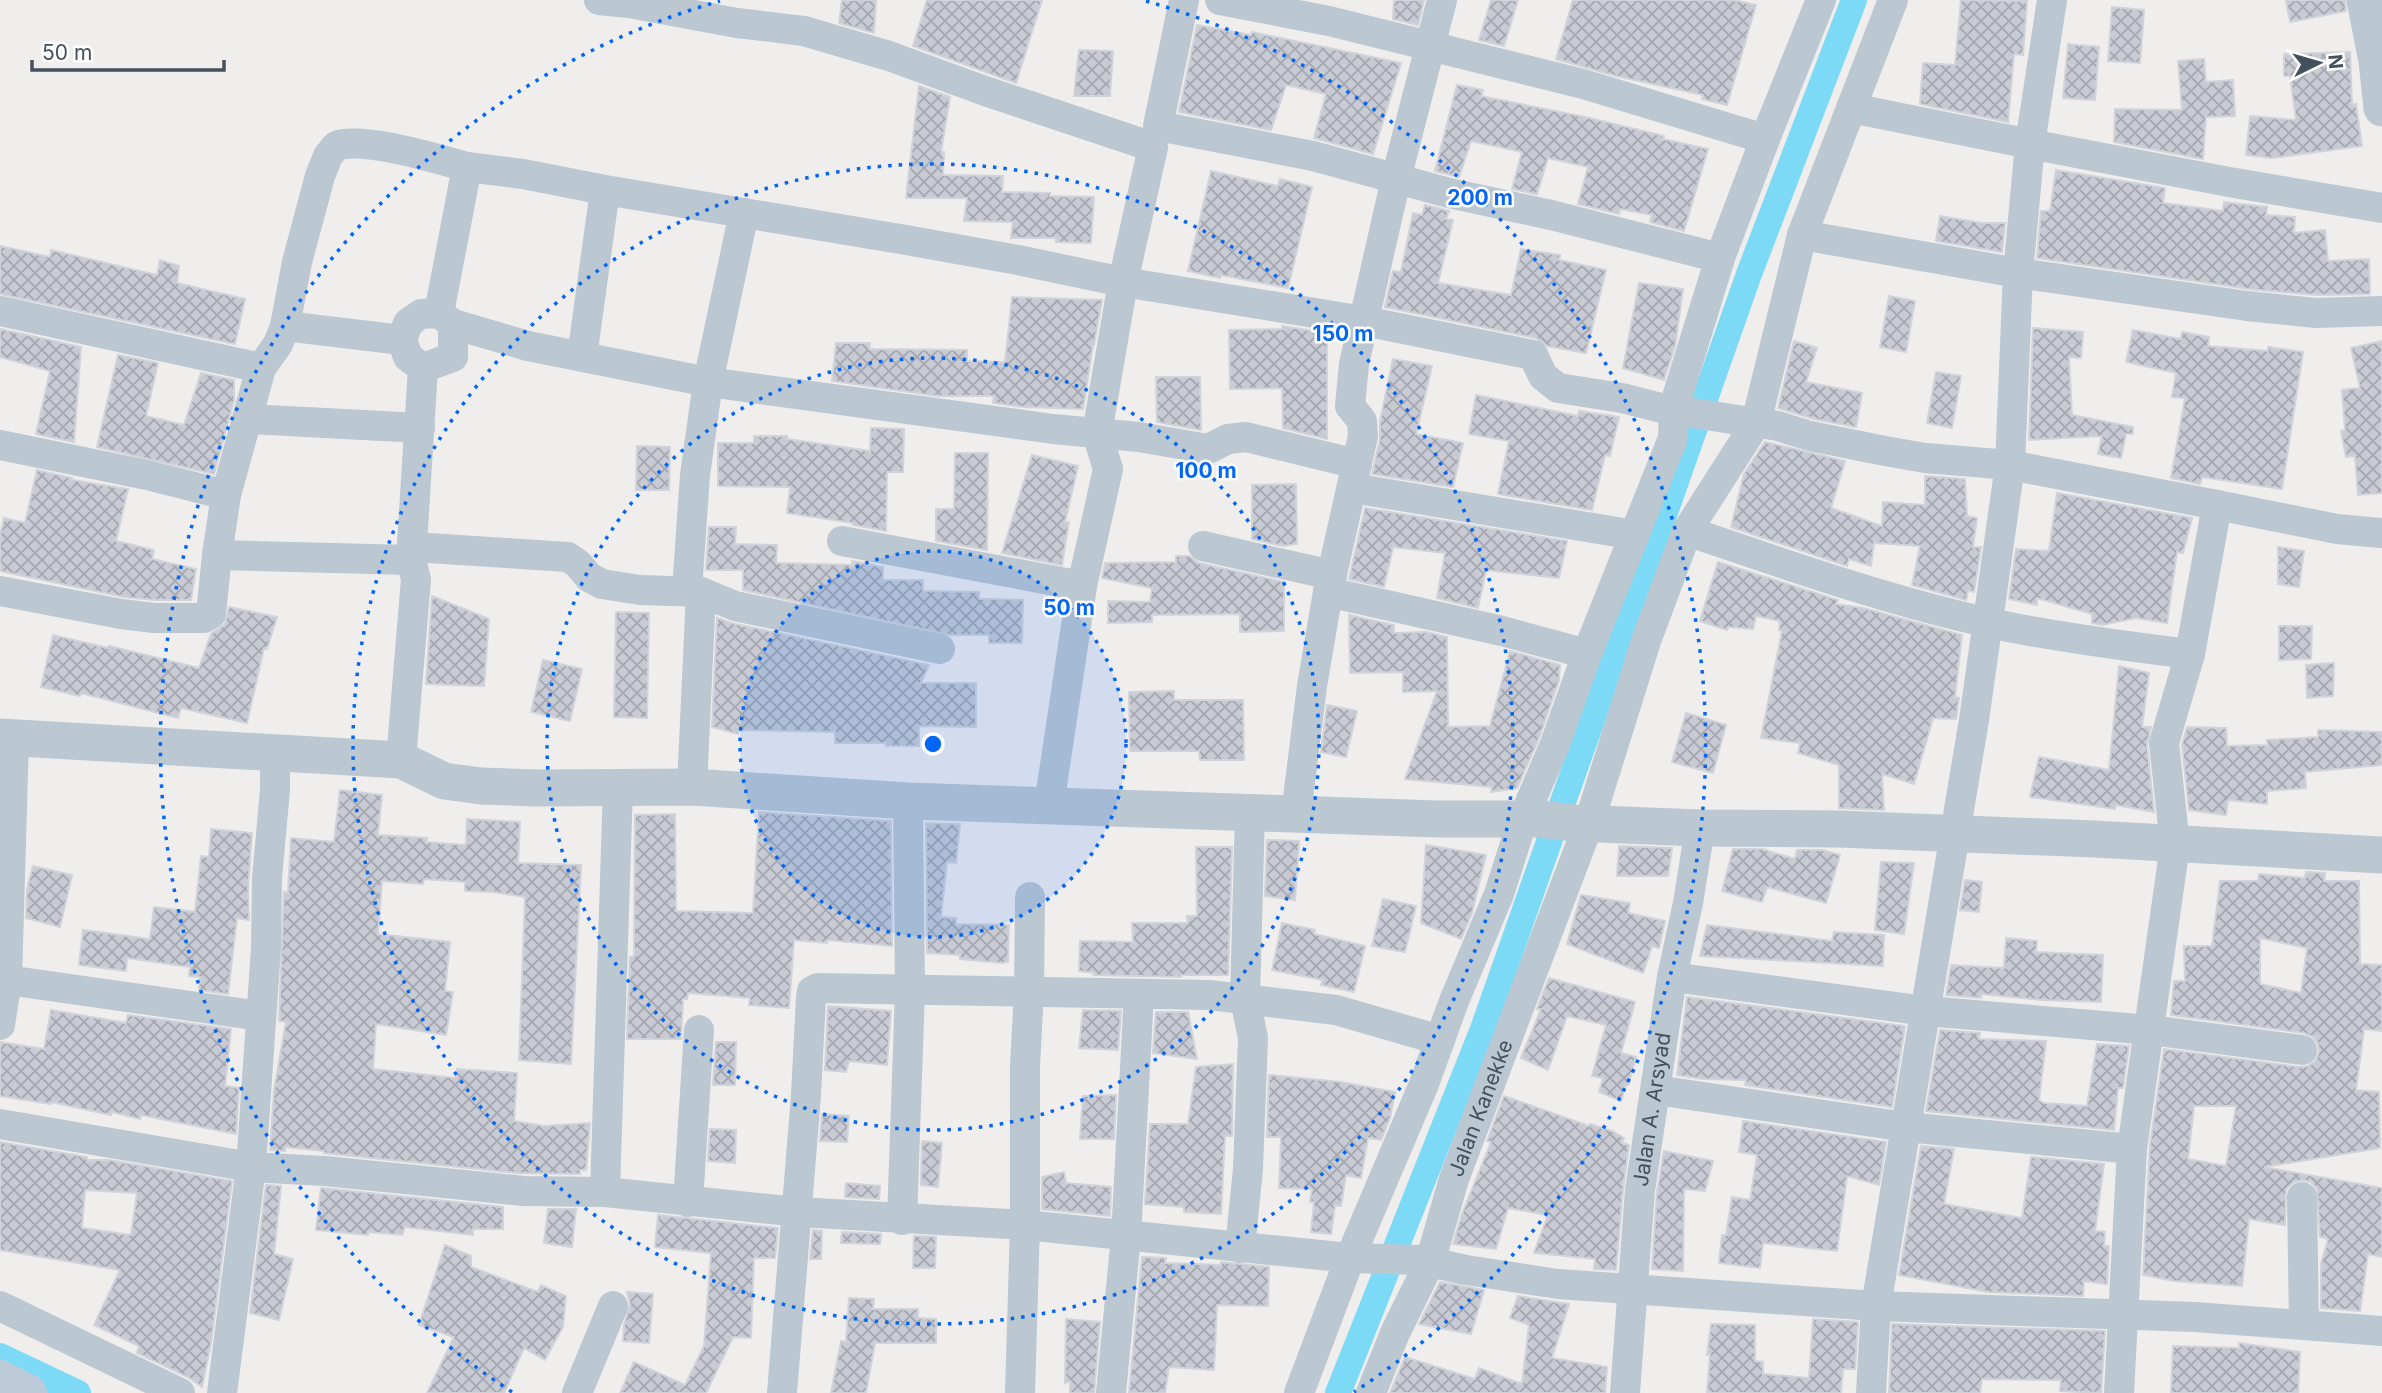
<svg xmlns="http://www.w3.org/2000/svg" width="2382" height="1393" font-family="Inter,sans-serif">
<defs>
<pattern id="building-cross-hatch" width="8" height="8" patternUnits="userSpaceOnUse" patternTransform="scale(1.75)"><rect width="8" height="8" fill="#c8cbd4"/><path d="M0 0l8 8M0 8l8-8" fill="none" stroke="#a4a7af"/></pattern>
</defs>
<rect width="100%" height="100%" fill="#f0eded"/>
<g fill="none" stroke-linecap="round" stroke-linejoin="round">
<g stroke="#7cdaf6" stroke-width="26">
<polyline points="0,1356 78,1393"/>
<polyline points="1338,1393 1483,1029 1749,274 1854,0"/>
</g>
</g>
<g fill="url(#building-cross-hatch)" stroke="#d0d3da" stroke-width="2" fill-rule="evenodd">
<polygon points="842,0 876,0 874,33 839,23"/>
<polygon points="927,0 1042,0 1016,83 913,46"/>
<polygon points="1394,0 1424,0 1418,25 1393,19"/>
<polygon points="1491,0 1518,0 1504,46 1479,40"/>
<polygon points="1573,0 1733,0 1756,5 1727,105 1702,99 1703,95 1616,76 1556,59"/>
<polygon points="1961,0 2027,1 2023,55 2014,54 2008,122 1920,104 1923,63 1955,65"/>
<polygon points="2286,0 2345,0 2346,11 2290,22"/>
<polygon points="2112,7 2144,10 2140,63 2108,61"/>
<polygon points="1197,25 1251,35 1252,32 1401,63 1373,154 1314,138 1326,94 1286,85 1271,130 1179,112"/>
<polygon points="2068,44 2099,47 2095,100 2063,98"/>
<polygon points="1079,50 1113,51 1110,96 1074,96"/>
<polygon points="2350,52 2352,105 2356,104 2362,146 2272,158 2246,155 2250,116 2296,120 2290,76 2284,76 2284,54"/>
<polygon points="2204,59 2206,82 2233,80 2235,116 2206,117 2203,159 2114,142 2115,109 2182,110 2178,61"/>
<polygon points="1457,85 1483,90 1481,96 1585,117 1664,136 1663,139 1708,149 1684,231 1650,222 1652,215 1620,209 1619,214 1578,204 1588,167 1548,158 1537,194 1512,189 1522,152 1471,141 1459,177 1435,171"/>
<polygon points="919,86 950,97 941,152 944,152 943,175 1003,176 1002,192 1050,193 1050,196 1094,197 1091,243 1056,242 1056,238 1011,238 1013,222 964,221 967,198 906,198"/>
<polygon points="2056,170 2165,188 2163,203 2223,211 2224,202 2267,207 2266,215 2295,217 2294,233 2325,230 2328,261 2369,259 2370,294 2317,295 2249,289 2037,258 2041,211 2050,211"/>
<polygon points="1211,171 1278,186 1280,179 1312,187 1288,288 1221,275 1220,278 1188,271"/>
<polygon points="1425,205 1449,211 1446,219 1453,220 1438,283 1511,295 1521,249 1560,255 1559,260 1606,270 1586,353 1547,346 1536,338 1385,307 1393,271 1401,272 1413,213 1422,215"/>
<polygon points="1940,216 1982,223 2005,223 2002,252 1936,241"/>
<polygon points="0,246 50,257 51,250 157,275 160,260 179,266 177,283 245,299 235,344 0,294"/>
<polygon points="1639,283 1683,289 1675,346 1664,380 1623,368"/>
<polygon points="1889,296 1915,301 1906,352 1880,347"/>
<polygon points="1012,297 1102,300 1094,345 1093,345 1083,409 1024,407 993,403 994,396 938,396 832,381 836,343 870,343 869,349 967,350 967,361 1005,362"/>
<polygon points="1282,326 1327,333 1327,439 1283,428 1282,388 1230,389 1229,330 1283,329"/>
<polygon points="2033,328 2083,332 2081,358 2069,357 2072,415 2133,427 2133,434 2126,434 2121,458 2098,454 2102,436 2029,440"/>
<polygon points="0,329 81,347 74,442 36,434 50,371 0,357"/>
<polygon points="2133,330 2181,339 2182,332 2209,337 2208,346 2268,351 2268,347 2303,352 2282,489 2202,477 2200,484 2171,478 2185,398 2172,397 2176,373 2126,362"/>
<polygon points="1794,341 1817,348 1806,382 1862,393 1856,427 1814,419 1778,408"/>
<polygon points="2382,341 2382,493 2358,495 2355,456 2346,457 2341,431 2345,430 2342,390 2360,388 2351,348"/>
<polygon points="118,355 158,363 146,416 184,425 201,373 234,380 234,400 214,474 97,447"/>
<polygon points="1393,359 1432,366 1416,434 1463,443 1453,487 1372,474 1380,439 1380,421"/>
<polygon points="1936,372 1961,376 1952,428 1927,423"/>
<polygon points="1156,377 1200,377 1201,430 1157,422"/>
<polygon points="1476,395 1578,416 1579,411 1619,417 1610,456 1605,455 1592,510 1498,494 1509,441 1469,434"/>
<polygon points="871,428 904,429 903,472 887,472 886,531 853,525 853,523 787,513 790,487 718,486 718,443 754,443 754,436 787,436 787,439 870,451"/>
<polygon points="1765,442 1845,461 1831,508 1882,526 1883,502 1925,505 1925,476 1965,479 1967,516 1977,518 1973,547 1981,547 1974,592 1968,590 1966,600 1912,585 1920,546 1874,543 1871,566 1849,559 1847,566 1731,527 1744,474"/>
<polygon points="637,446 670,447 669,490 636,490"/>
<polygon points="955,453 988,453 987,550 936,541 936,509 954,509"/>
<polygon points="1032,455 1078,466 1065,522 1069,522 1062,565 1002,553"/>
<polygon points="37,470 72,478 72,480 128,489 116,541 154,550 152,559 196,569 191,600 155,600 124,597 0,571 0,535 4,518 25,523"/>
<polygon points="1296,484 1297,544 1283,546 1252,539 1252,485"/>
<polygon points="2057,493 2192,518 2183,553 2177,552 2167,623 2136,618 2102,625 2092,623 2092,614 2037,598 2037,605 2009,599 2016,549 2049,551"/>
<polygon points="1365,508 1567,541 1559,578 1486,570 1478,608 1437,598 1445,553 1393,547 1384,587 1349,579"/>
<polygon points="709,527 736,527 735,544 777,545 776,563 852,565 852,561 883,567 883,580 923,580 923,591 979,592 979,599 986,599 987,605 988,599 1023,600 1022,643 989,643 989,635 950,635 743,590 743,570 706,570"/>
<polygon points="2278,547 2304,551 2299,587 2278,584"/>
<polygon points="1176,556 1189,556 1199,563 1284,582 1284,631 1240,632 1240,614 1152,615 1152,622 1108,623 1108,601 1150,602 1152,588 1102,578 1105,563 1176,562"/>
<polygon points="1718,562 1838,600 1836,604 1863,608 1962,635 1955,697 1959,698 1956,719 1933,718 1914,784 1882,774 1884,810 1839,808 1839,765 1798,753 1800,743 1761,738 1782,631 1779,630 1780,621 1756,616 1753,629 1728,627 1727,630 1700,621"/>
<polygon points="432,596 489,619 484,686 426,684"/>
<polygon points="229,607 277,617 267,649 264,648 247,723 181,708 178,718 81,693 80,696 41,687 53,635 108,648 109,646 199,668 211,634 225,624"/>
<polygon points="616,612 649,613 647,718 614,717"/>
<polygon points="1349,615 1394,625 1394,633 1426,632 1447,637 1448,727 1490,726 1510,651 1560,665 1559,680 1539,738 1517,788 1491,792 1492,787 1405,779 1437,691 1403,692 1403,672 1350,673"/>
<polygon points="717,618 731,623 929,665 921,683 976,683 976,727 919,726 919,746 886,746 886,743 835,743 835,732 739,730 738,734 712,727"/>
<polygon points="2279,626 2312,626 2311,659 2279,660"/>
<polygon points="543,660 582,669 570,721 531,712"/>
<polygon points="2334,663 2333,696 2307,698 2306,665"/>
<polygon points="2119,666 2149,673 2142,727 2151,727 2147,745 2154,812 2116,805 2115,809 2030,797 2039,757 2109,770"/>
<polygon points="1174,691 1174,700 1243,700 1244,760 1200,760 1199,751 1130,751 1129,692"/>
<polygon points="1327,705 1357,711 1346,757 1321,752"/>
<polygon points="1686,713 1726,725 1713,773 1672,762"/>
<polygon points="2187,727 2226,728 2227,746 2268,745 2267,740 2318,737 2318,730 2382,732 2382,765 2305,772 2306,788 2267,791 2267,804 2228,800 2226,815 2189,810 2182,745"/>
<polygon points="340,790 382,795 378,835 427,838 426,842 466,845 467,819 520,822 518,863 581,865 571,1064 519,1060 525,897 493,892 465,891 465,882 424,879 423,884 382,881 378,934 450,942 445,991 453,992 446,1035 376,1024 373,1069 456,1078 457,1069 517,1073 514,1121 544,1126 590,1123 586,1170 580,1170 580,1174 517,1173 324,1153 324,1151 285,1147 285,1151 270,1150 274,1090 286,1022 279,1021 284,892 288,893 291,838 334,842"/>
<polygon points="759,812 891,821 892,946 827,940 827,943 794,940 789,1008 749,1005 750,998 688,993 687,999 683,999 681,1039 627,1039 630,957 634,957 635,815 675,814 676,911 753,913"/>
<polygon points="926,823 960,824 956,863 947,862 941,917 956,918 956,924 1009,925 1008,962 1002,963 960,959 960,955 927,953"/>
<polygon points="211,829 252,833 248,888 249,920 237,918 228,994 199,990 200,977 189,976 190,967 127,958 126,971 79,965 83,930 150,939 154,907 195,912 201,856 209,857"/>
<polygon points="1267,840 1299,841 1295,900 1265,896"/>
<polygon points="1426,845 1486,855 1472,913 1461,939 1421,923"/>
<polygon points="1619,846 1672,848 1668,876 1617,876"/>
<polygon points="1196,847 1232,847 1228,975 1181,975 1181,977 1094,975 1095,973 1079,971 1080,941 1133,942 1132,923 1188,923 1187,916 1197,916"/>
<polygon points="1733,849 1762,849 1795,859 1797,850 1822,850 1840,855 1826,903 1767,887 1762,902 1722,891"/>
<polygon points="1881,862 1914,863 1904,934 1875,930"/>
<polygon points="33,866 72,875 60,927 26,918 27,889"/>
<path d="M2306,872L2325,873L2324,881H2359L2360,964L2382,965V1031L2364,1029L2356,1090L2379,1092L2380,1148L2264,1167L2382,1188V1257L2368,1254L2360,1311L2321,1308V1264L2328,1239L2320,1237L2317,1189L2311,1182L2302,1180L2294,1182L2286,1189L2285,1225L2249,1219L2242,1286L2174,1281L2143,1275L2150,1145L2164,1049L2300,1067L2308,1066L2315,1061L2319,1052L2318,1044L2313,1037L2304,1033L2171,1015L2174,981H2185L2184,946H2212L2220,881H2258L2259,874L2305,878ZM2260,938L2307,948L2301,993L2260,984ZM2194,1106H2236L2226,1166L2188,1159Z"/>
<polygon points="1965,880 1982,882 1979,912 1960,910"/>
<polygon points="1581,895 1630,903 1628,913 1665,921 1659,948 1652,946 1643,973 1567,944"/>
<polygon points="1383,899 1416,906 1405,952 1372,946"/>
<polygon points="1282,923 1315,930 1314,934 1365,946 1354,992 1321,985 1323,980 1272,970"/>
<polygon points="1707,925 1832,941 1834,932 1884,935 1883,966 1700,956"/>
<polygon points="2006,938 2037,941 2036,952 2103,955 2101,1002 2042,1000 1982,994 1981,998 1946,995 1951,965 2004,968"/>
<polygon points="1549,978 1635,1002 1621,1053 1636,1057 1628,1085 1626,1085 1621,1101 1599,1092 1603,1078 1592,1076 1606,1025 1567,1016 1548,1070 1521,1058 1541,1009 1537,1009"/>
<polygon points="1687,997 1905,1026 1892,1107 1745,1085 1746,1080 1703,1079 1677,1075"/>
<polygon points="828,1006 891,1011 887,1065 849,1061 846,1072 825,1070"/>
<polygon points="51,1010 126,1023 128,1015 231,1029 225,1086 239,1088 236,1134 141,1115 140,1119 112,1112 111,1115 51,1102 51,1104 0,1096 0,1042 44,1049"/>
<polygon points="1083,1010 1121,1011 1118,1050 1079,1048"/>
<polygon points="1156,1012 1188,1012 1197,1059 1153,1053"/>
<polygon points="1940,1030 1980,1033 1979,1039 2046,1041 2039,1100 2044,1103 2087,1106 2097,1044 2129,1046 2123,1088 2118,1088 2114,1130 1926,1111"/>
<polygon points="716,1042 736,1042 735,1085 713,1085"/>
<polygon points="1233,1064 1232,1136 1225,1136 1221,1214 1184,1212 1184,1207 1145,1204 1150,1124 1188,1124 1196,1067"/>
<polygon points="1269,1075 1341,1082 1395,1092 1390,1118 1381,1140 1368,1138 1361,1178 1346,1175 1341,1206 1335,1206 1331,1234 1311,1232 1314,1202 1310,1202 1312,1189 1279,1188 1281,1137 1267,1137"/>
<polygon points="1116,1095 1114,1139 1080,1139 1083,1096"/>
<polygon points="1504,1096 1589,1126 1590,1124 1612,1131 1624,1138 1622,1143 1629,1145 1623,1189 1616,1270 1594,1269 1595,1259 1534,1253 1548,1215 1508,1208 1496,1249 1453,1244 1462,1214 1491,1142 1487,1141"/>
<polygon points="822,1114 849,1116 847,1142 820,1141"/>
<polygon points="1743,1121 1886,1142 1879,1185 1847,1176 1837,1251 1763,1243 1760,1268 1719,1263 1722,1235 1726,1235 1732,1197 1750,1200 1757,1155 1739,1152"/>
<polygon points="710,1129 736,1130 735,1163 708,1161"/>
<polygon points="922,1141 942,1143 938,1187 921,1185"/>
<path d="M0,1142L87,1157V1160H109L232,1181L211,1343L202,1387L188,1377L137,1353L139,1346L94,1325L120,1270L0,1250ZM85,1190L137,1193L131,1235L82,1228Z"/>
<polygon points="1921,1146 1954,1149 1944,1204 2022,1218 2031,1157 2104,1164 2095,1231 2105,1232 2104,1246 2109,1246 2107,1284 2084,1281 2083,1296 1988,1292 1899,1275"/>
<polygon points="1664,1151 1713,1161 1705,1191 1684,1189 1683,1271 1652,1269 1657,1192"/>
<polygon points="1064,1172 1066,1183 1111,1187 1110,1216 1042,1209 1042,1177"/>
<polygon points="846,1183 880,1186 879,1199 845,1197"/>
<polygon points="266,1185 281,1186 274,1254 293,1259 279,1320 250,1313"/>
<polygon points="321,1188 503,1207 503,1229 473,1229 473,1235 405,1227 402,1235 368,1232 368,1235 316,1230"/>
<polygon points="548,1209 576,1209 572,1247 544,1243"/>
<polygon points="658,1215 778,1228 775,1258 754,1258 751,1338 733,1337 706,1393 620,1393 634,1362 685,1385 704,1346 711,1253 655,1247"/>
<polygon points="813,1230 822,1231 821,1259 810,1259"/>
<polygon points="842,1232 881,1234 880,1244 841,1243"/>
<polygon points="914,1236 936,1237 935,1268 913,1268"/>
<polygon points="445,1245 471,1256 471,1267 538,1292 541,1285 566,1296 563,1327 545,1360 524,1348 504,1393 427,1393 454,1337 419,1325"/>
<polygon points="1142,1257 1166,1258 1165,1263 1221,1265 1221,1262 1269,1267 1268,1306 1217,1305 1214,1370 1169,1367 1165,1393 1129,1393"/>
<polygon points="1440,1282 1484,1290 1471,1334 1419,1324"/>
<polygon points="627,1292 653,1294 649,1343 623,1341 624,1325 630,1304"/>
<polygon points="1518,1296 1569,1304 1552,1358 1607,1367 1605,1393 1390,1393 1405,1357 1475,1379 1479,1368 1522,1384 1529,1325 1510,1318"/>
<polygon points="849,1298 874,1299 873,1309 918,1309 918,1318 936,1319 936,1343 875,1343 866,1393 831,1393 841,1341 846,1342"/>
<polygon points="1066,1319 1100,1322 1094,1393 1070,1393 1070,1381 1065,1383"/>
<polygon points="1813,1319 1858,1322 1855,1369 1843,1369 1841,1393 1707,1393 1710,1355 1707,1355 1711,1324 1755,1325 1755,1361 1763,1362 1763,1374 1809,1378"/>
<polygon points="1892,1324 2105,1331 2101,1393 2060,1391 2061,1380 1982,1379 1980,1393 1889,1393"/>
<polygon points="2239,1343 2300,1352 2298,1393 2171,1393 2173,1346 2239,1348"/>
</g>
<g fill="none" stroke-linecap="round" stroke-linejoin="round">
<g stroke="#bbc7d1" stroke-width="30">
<polyline points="599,0 629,3 737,23 804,31 889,56 985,91 1153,147 1123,282 1097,433 1108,469 1082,586 1049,805"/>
<polyline points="1184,0 1158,126 1313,156 1449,193 1551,215 1720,258"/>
<polyline points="1220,0 1329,21 1583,84 1765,139"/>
<polyline points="1851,108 2030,144 2052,0"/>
<polyline points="1802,235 2018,273 2247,306 2316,313 2382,311"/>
<polyline points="0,311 261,368"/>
<polyline points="439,313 467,167 523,174 605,190 906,240 1018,260 1123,282 1364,321 1533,355 1543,376 1558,388 1622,398 1673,411"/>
<polyline points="453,324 453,357 423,368 408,357 402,340 408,323 421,314 439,313 453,324 528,346 708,382 1053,429 1139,437 1208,449 1228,439 1246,437 1357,464"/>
<polyline points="285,326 402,340"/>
<polyline points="582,357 605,190"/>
<polyline points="1674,407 1686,412 1778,426 1810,436 1885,451 1925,458 2010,465 2217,505"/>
<polyline points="248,419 420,428"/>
<polyline points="0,445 147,475 226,495"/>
<polyline points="1352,488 1635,535"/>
<path d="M1687,531C1787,565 1886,600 1989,623C2055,637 2123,646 2190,654"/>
<polyline points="842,541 1082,586"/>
<polyline points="1203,546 1332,575"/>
<polyline points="413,547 568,557 578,564 589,577 602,584 640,590 701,592 735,606 940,649"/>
<polyline points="217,555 411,560"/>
<polyline points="687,590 695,475 708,382 744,213"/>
<path d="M0,591L121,614L154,618H204L211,614L217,555L226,495L261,368L278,344L285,326L297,262L320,176L328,156L336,146C363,136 437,159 467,167"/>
<polyline points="1328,592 1502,631 1587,654"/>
<polyline points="401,760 416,579 411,560 423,368"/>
<polyline points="692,787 701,592"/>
<polyline points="1296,814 1312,686 1328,592 1363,436 1362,421 1350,406 1354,364 1396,179 1442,0"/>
<polyline points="1672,977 1926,1011 2150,1030 2302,1050"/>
<polyline points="7,980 261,1016"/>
<polyline points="0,1025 7,980 14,738"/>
<polyline points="1656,1090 1906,1127 2132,1149"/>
<polyline points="0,1124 251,1167 325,1171 524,1191 605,1192 798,1212 1025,1225 1350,1258 1420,1260 1466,1270 1558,1284 1876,1306 2195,1317 2382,1331"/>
<polyline points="605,1192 618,786"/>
<polyline points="2302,1197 2304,1325"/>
<polyline points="688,1202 699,1030"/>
<polyline points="902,1220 910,990 908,801"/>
<polyline points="1240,1248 1248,1169 1253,1038 1245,999 1250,812"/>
<polyline points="0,1306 180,1393"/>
<polyline points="222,1393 251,1167 266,948 267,878 275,790 275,751"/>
<polyline points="577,1393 613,1306"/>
<polyline points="782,1393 806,1095 811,997 812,991 818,988 1209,995 1336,1010 1440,1040"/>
<polyline points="1020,1393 1025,1225 1025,1066 1029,991 1030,897"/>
<polyline points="1111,1393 1126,1236 1139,994"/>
<polyline points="1299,1393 1350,1258 1424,1084 1454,1001 1499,894 1523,819 1555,744 1587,654 1673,438 1674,407 1720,258 1765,139 1821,0"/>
<path id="s1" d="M1371,1393L1395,1333L1430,1262L1454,1179L1589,823L1646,641L1687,531L1756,423L1802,235L1893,0"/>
<path id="s2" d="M1625,1393L1640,1190L1672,977L1688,903L1700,828"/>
<polyline points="1871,1393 1876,1306 1974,720 2010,465 2018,273 2030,144 2229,182 2382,208"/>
<polyline points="2119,1393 2132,1149 2175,845 2164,743 2190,654 2217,505 2337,529 2382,533"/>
</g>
<g stroke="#bbc7d1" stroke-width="37">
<polyline points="2365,0 2377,61 2382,108"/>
<polyline points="0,737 401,760 444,781 481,786 535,788 692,787 908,801 1437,819 1539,819 1574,823 1700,828 1839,829 2094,839 2382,855"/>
</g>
<polyline stroke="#bdcad9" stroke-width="38" points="0,1379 28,1393"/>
</g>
<circle cx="933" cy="744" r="193" fill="#0366f4" fill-opacity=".12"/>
<g fill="none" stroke="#0366f4" stroke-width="3.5" stroke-dasharray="3.5 7">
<circle cx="933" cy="744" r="193"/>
<circle cx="933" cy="744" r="386"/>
<circle cx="933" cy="744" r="580"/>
<path d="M512 1392A773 773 0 0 1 720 1M1146 1A773 773 0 0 1 1354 1392"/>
</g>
<g text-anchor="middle" stroke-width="5" stroke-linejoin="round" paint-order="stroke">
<g font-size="21" fill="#43505d" stroke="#fff">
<text dy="7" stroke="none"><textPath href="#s1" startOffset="306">Jalan Kanekke</textPath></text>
<text dy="7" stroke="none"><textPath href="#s2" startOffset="285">Jalan A. Arsyad</textPath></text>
</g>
</g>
<circle cx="933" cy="744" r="10" fill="#0366f4" stroke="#fff" stroke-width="3.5"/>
<g font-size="21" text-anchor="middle" font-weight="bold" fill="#0366f4" stroke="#fff" stroke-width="5" stroke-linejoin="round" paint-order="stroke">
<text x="1480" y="205">200 m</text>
<text x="1343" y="341">150 m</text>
<text x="1206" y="478">100 m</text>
<text x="1069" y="615">50 m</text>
</g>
<g transform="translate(2319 63) rotate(85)" stroke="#ffffff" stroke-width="5" paint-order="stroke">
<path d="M0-5L12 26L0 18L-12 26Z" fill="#43505d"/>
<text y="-10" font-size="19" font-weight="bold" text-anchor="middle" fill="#43505d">N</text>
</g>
<path d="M32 60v10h192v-10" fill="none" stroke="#43505d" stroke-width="3.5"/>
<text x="42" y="60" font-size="21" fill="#43505d" stroke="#ffffff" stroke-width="5" paint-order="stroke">50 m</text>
</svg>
